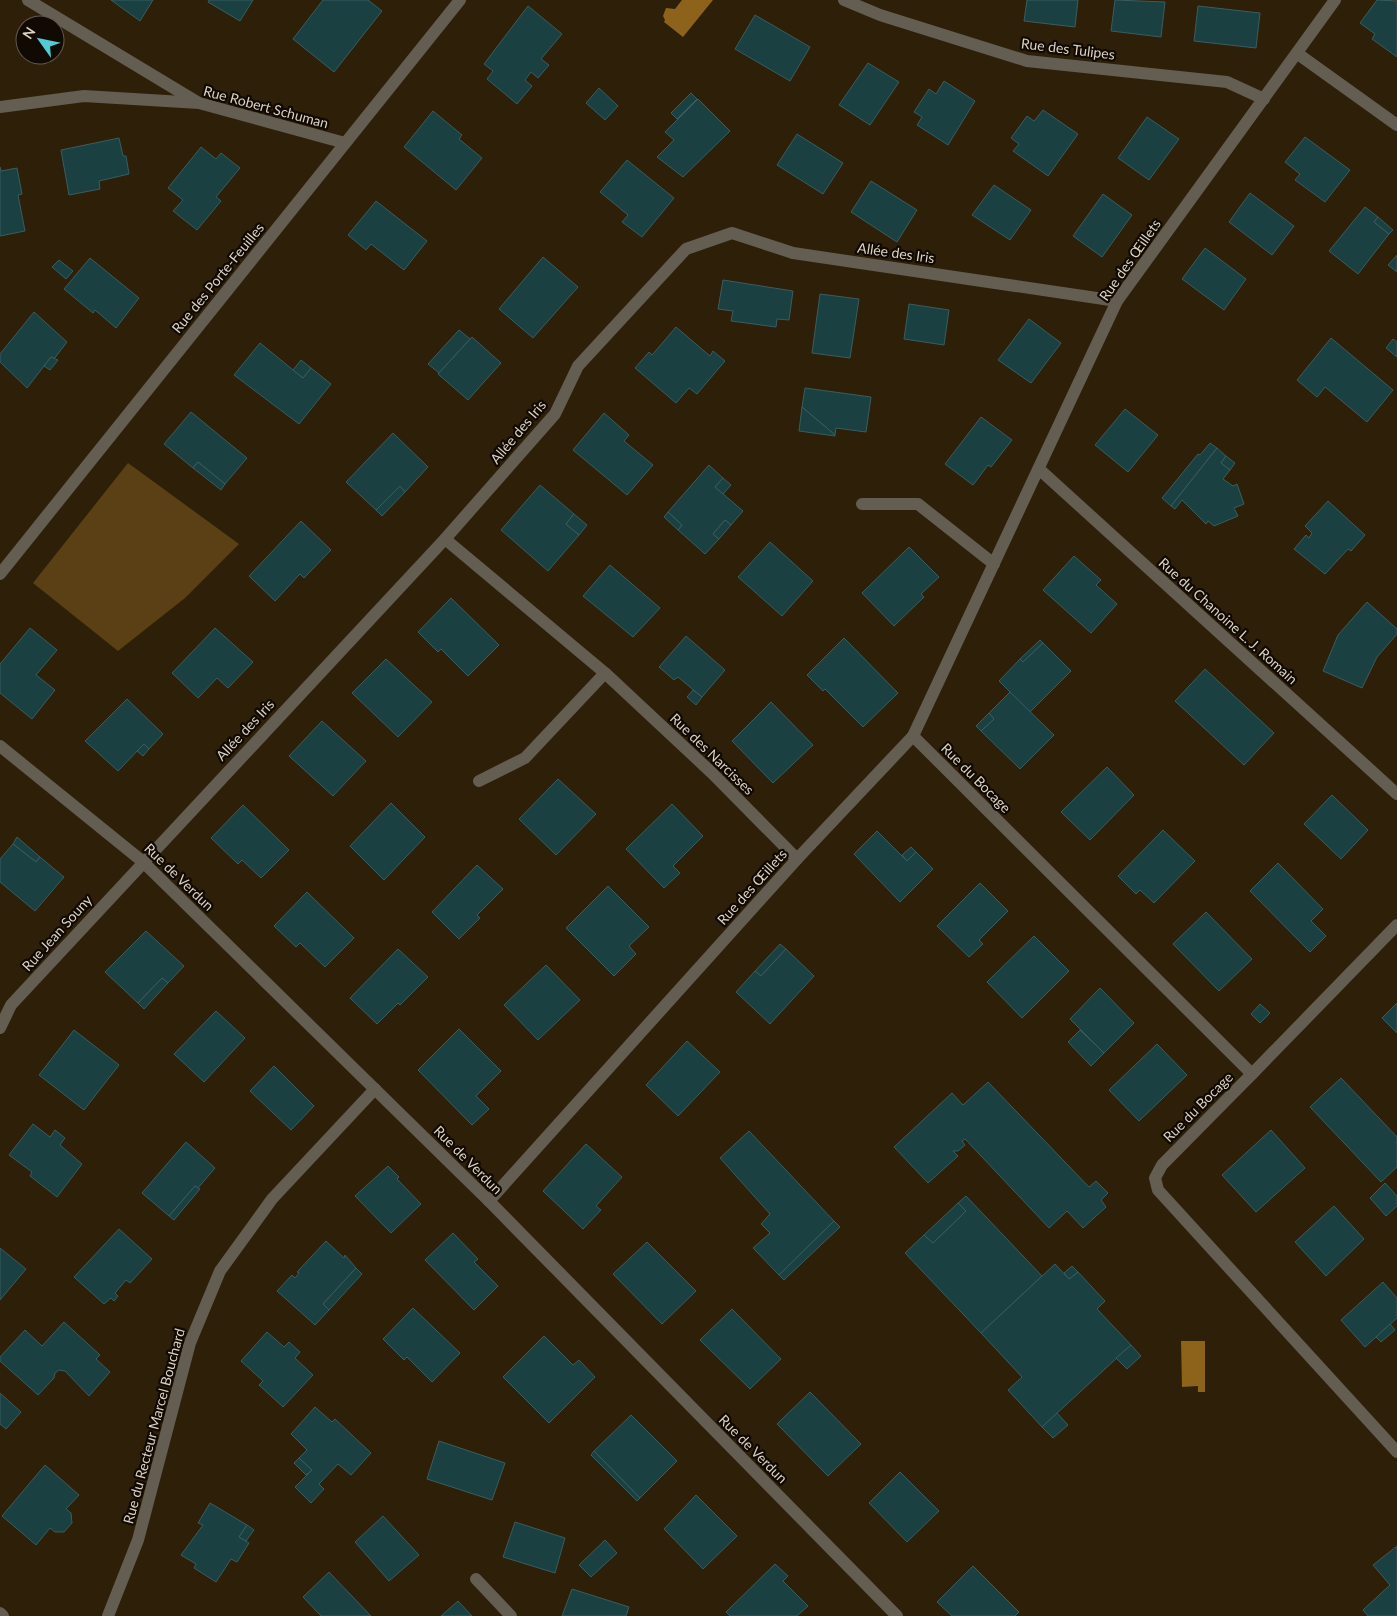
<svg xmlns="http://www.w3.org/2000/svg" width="1397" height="1616" font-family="Lato,sans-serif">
<rect width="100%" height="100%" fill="#2e1f08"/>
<polygon fill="#5a4014" points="128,463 239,544 185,598 118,651 33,583"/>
<g fill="#8d631b">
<polygon points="682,0 713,0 683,37 664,22 665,20 663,16 666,8 675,9"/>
<polygon points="1181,1341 1205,1341 1205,1392 1198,1392 1198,1386 1182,1387"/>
</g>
<g fill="#1b4042" stroke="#395d60">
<polygon points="111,0 153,0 140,21"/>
<polygon points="209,0 253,0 240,21 208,2"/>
<polygon points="323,0 368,0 382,11 334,72 293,39"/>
<polygon points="1027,0 1078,0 1075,27 1024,21"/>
<polygon points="1115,0 1165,2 1161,37 1111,31"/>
<polygon points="1377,0 1397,1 1397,57 1372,39 1375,34 1360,23"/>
<polygon points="528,6 562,34 541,59 549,65 538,78 531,72 525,80 532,86 517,104 487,79 493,71 484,64"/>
<polygon points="1198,6 1260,13 1256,48 1194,41"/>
<polygon points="755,15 810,47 790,81 735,49"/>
<polygon points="868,63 899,82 870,125 839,105"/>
<polygon points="944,81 975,101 948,145 917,125 922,117 914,112 929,89 936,94"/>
<polygon points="599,88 618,106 605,120 586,103"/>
<polygon points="691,93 697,99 677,119 671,113"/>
<polygon points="698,99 730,131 683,177 657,157 674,140 665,132"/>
<polygon points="1043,110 1078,134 1048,176 1013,151 1019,144 1011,138 1027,116 1034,121"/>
<polygon points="433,111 462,135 459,139 482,158 456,190 404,147"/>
<polygon points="1147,117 1179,139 1149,180 1118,158"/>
<polygon points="797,134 843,163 823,194 777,165"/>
<polygon points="1305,137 1350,170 1325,202 1295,180 1300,174 1285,162"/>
<polygon points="119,138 123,156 126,156 129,174 99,181 100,189 69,195 61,150"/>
<polygon points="201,147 216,159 221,153 240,168 216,197 221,201 197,230 173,211 183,200 168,188"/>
<polygon points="627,160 674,198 642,237 622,222 628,215 600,192"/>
<polygon points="0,167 1,171 17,168 22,194 18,195 25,231 0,236"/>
<polygon points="871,181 917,210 897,242 851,212"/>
<polygon points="994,185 1031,210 1010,240 972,215"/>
<polygon points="1250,193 1294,226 1272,255 1229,222"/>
<polygon points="1103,194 1132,215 1102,257 1073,236"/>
<polygon points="376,201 427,241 404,270 371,244 366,250 348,235"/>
<polygon points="1365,207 1378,217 1374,222 1389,234 1358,274 1329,251"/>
<polygon points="1378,217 1393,230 1389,234 1374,222"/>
<polygon points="1205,248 1246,279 1224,310 1182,279"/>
<polygon points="1397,255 1397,272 1388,265"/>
<polygon points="543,257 578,287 533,338 499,309"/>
<polygon points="90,258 139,298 116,328 95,310 93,313 64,289"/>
<polygon points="59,260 73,271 66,279 52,267"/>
<polygon points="723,280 793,291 789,320 777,319 776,327 731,321 733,311 718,309"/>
<polygon points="820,294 859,299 850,358 812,353"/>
<polygon points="909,304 949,310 944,345 904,339"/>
<polygon points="34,312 67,342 54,359 51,357 27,388 0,362 0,354"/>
<polygon points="1029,319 1061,343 1031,383 998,360"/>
<polygon points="676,327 710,356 713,351 725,361 697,394 689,388 676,403 635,368 649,352 652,355"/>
<polygon points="459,330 470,339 439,373 428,364"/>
<polygon points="472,337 501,363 468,400 438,374"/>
<polygon points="1331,338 1393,390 1367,422 1325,387 1317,397 1297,380"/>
<polygon points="1393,339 1397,342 1397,357 1386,348"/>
<polygon points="260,343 303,378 311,368 331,384 299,424 234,375"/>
<polygon points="51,357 58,360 50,370 44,366"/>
<polygon points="301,360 311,368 303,378 293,370"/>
<polygon points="805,388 871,397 866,432 836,428 835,435 802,407"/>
<polygon points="802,407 835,435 835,436 799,431"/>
<polygon points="1125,409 1158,435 1128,472 1095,445"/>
<polygon points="191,412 247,458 225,484 198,462 193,468 164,444"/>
<polygon points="604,413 629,435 624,441 653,465 627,495 573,450"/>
<polygon points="981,417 1012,440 991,467 988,465 973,485 945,464"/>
<polygon points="393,433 428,467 405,492 400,486 376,510 346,482"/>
<polygon points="1210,443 1217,448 1171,506 1162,498 1198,454 1200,455"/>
<polygon points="1217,448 1226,456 1221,463 1230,470 1223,479 1233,486 1237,484 1244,504 1234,508 1238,516 1214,526 1208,521 1206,524 1182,500 1175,509 1171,506"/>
<polygon points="1226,456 1235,463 1230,470 1221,463"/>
<polygon points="198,462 225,484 221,490 193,468"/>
<polygon points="709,465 723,478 715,487 743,511 731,525 725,520 713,534 719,539 705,554 678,530 682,525 668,512"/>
<polygon points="723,478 731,485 723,494 715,487"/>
<polygon points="540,485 574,514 566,524 579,535 548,571 501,530"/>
<polygon points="400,486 405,492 382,516 376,510"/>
<polygon points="1328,501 1365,535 1351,551 1348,549 1325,574 1294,549 1306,535 1309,538 1312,533 1305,526"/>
<polygon points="668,512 682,525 678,530 664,517"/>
<polygon points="574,514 587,525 579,535 566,524"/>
<polygon points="725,520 731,525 719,539 713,534"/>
<polygon points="301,521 331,550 304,578 300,574 275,601 249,576"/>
<polygon points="770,542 813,581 782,616 738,577"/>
<polygon points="909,547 939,577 921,594 924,597 894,626 862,593"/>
<polygon points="1074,556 1101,580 1096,585 1117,604 1091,633 1043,590"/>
<polygon points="610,565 660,608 633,637 583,596"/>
<polygon points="451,598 499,645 468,676 441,649 438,652 418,632"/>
<polygon points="1367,602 1397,629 1397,634 1377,657 1362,688 1323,671 1338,635"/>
<polygon points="30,628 57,650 36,675 55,690 32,719 0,693 0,664"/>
<polygon points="215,628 253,662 228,688 217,678 198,698 172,673"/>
<polygon points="686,636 725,670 702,697 678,677 674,680 659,667"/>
<polygon points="844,638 898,693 863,727 825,689 823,691 807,675"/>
<polygon points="1040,640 1043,643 1023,662 1020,659"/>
<polygon points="1043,643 1071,671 1030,712 999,681 1020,659 1023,662"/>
<polygon points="386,659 432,702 398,737 352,693"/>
<polygon points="1205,669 1274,733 1244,765 1175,701"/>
<polygon points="693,690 702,697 696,705 687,697"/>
<polygon points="1010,692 1054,735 1020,769 981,731 994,719 989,713"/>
<polygon points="127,699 163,734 149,749 144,744 118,771 85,741"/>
<polygon points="771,702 813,745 773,783 732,741"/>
<polygon points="989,713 994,719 981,731 976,726"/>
<polygon points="322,721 366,761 333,796 289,756"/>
<polygon points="144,744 149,749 143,756 137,751"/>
<polygon points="1107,767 1134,795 1090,840 1061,812"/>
<polygon points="558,779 596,814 556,855 519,819"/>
<polygon points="1332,795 1368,830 1341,859 1304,824"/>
<polygon points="391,803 425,837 384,880 350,846"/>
<polygon points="672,804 703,836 673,866 680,873 664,888 626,849"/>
<polygon points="243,805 289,850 261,878 242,860 238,864 211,838"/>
<polygon points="1163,830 1195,861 1154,903 1140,890 1136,894 1118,876"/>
<polygon points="877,831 907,861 916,852 933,869 900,902 854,854"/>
<polygon points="17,837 40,857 36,862 13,844"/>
<polygon points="13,844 36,862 40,857 64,877 35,911 0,882 0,859"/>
<polygon points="911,847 916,852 907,861 902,855"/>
<polygon points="1278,863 1323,909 1311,921 1326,936 1310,952 1250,891"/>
<polygon points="477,865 503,889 477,915 480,918 459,939 432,912"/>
<polygon points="980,883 1008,911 979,940 983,944 969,957 937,926"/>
<polygon points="608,886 649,927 629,946 636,954 614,976 566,928"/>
<polygon points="307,892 354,938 325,967 300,943 296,947 274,926"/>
<polygon points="1206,912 1252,959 1219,991 1173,944"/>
<polygon points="146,931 184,966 168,983 162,978 138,1003 105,972"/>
<polygon points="1034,936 1069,971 1022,1018 987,982"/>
<polygon points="780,944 786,949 761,976 755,971"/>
<polygon points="398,949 428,977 400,1005 398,1003 377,1024 350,998"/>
<polygon points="786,949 814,976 770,1024 736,992 755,971 761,976"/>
<polygon points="546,965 580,1000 538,1040 504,1005"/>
<polygon points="162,978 168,983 144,1009 138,1003"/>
<polygon points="1100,988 1134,1023 1104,1053 1070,1019"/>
<polygon points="1397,1003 1397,1033 1382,1018"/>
<polygon points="1260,1004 1270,1013 1260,1023 1251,1014"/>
<polygon points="216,1011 245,1038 204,1082 174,1054"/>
<polygon points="459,1029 501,1071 476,1096 489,1109 472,1125 418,1070"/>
<polygon points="74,1030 119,1065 84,1110 39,1075"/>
<polygon points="1080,1030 1104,1053 1091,1066 1068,1042"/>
<polygon points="687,1041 720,1072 678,1116 646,1085"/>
<polygon points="1157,1044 1187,1075 1139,1121 1109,1090"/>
<polygon points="274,1066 314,1106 291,1130 250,1091"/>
<polygon points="1341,1078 1397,1137 1397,1167 1381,1182 1310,1107"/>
<polygon points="988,1082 1089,1187 1096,1181 1108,1193 1101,1200 1106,1207 1083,1228 1067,1211 1049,1228 965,1139 962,1141 965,1145 958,1151 953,1151 958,1156 928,1183 894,1147 952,1093 963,1105"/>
<polygon points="33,1124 50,1137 55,1130 65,1138 60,1145 82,1164 57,1197 30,1176 32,1172 9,1155"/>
<polygon points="1271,1130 1305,1168 1256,1212 1222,1175"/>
<polygon points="749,1131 834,1221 779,1275 753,1248 770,1233 761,1224 770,1214 720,1158"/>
<polygon points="186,1142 215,1168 198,1188 195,1186 169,1216 142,1193"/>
<polygon points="586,1144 622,1177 596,1206 601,1210 583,1229 543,1191"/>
<polygon points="388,1166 399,1177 397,1179 421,1204 391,1233 355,1196"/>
<polygon points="1385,1183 1397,1196 1397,1206 1386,1216 1370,1198"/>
<polygon points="195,1186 200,1189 174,1220 169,1216"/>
<polygon points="966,1196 1042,1276 981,1333 905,1253 924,1235 933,1243 966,1211 958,1203"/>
<polygon points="958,1203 966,1211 933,1243 924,1235"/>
<polygon points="1334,1206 1364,1239 1326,1276 1295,1242"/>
<polygon points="834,1221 840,1227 784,1280 779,1275"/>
<polygon points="119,1229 152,1259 130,1283 126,1280 115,1293 118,1296 114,1301 111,1298 104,1304 74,1277"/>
<polygon points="453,1233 478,1259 474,1262 498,1286 474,1310 425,1260"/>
<polygon points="326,1241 344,1258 345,1255 356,1268 323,1304 329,1310 315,1325 277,1291 292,1275 295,1278 299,1273 297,1272"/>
<polygon points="647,1242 696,1291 662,1324 613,1274"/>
<polygon points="0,1248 26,1269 0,1300"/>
<polygon points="1055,1264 1069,1279 1078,1272 1105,1301 1097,1309 1131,1345 1042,1427 1008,1390 1022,1377 981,1333"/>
<polygon points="1072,1266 1078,1272 1069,1279 1064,1273"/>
<polygon points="356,1268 362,1274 329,1310 323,1304"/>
<polygon points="1383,1282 1397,1298 1397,1318 1365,1347 1341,1320"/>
<polygon points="413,1308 460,1353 432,1382 407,1357 404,1360 383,1339"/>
<polygon points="732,1309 781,1359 750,1389 700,1340"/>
<polygon points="64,1322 100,1355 96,1359 110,1372 89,1396 65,1371 59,1370 55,1373 54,1378 38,1395 0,1361 0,1357 25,1330 42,1346"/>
<polygon points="1390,1324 1395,1330 1381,1342 1376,1337"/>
<polygon points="267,1332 284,1347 289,1342 300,1352 295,1358 313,1375 283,1407 259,1385 263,1381 241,1361"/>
<polygon points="544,1336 573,1365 579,1360 595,1377 549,1423 503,1377"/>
<polygon points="1131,1345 1141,1356 1127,1369 1116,1358"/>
<polygon points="810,1392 861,1444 828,1476 777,1424"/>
<polygon points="0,1393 21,1412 6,1429 0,1424"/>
<polygon points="315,1407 332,1422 335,1419 371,1453 351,1475 338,1464 319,1484 324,1489 311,1503 295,1487 312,1470 299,1458 307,1450 291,1434"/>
<polygon points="1057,1413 1068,1425 1053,1438 1042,1427"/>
<polygon points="631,1415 677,1461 640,1498 594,1451"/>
<polygon points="439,1441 505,1463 492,1500 427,1479"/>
<polygon points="594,1451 640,1498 637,1501 591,1455"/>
<polygon points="299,1458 312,1470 306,1475 294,1463"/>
<polygon points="45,1465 79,1495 66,1509 71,1513 72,1523 64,1532 55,1532 50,1528 36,1545 2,1516"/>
<polygon points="900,1472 939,1511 907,1542 869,1503"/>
<polygon points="696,1495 737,1536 703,1569 664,1529"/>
<polygon points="210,1503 247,1525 239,1537 249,1543 237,1562 231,1559 216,1582 194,1568 196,1564 181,1555 203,1525 198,1523"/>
<polygon points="383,1516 419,1555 389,1581 355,1542"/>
<polygon points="515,1522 565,1538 555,1573 503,1557"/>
<polygon points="247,1525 254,1530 246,1541 239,1537"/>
<polygon points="605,1540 617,1553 591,1577 579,1565"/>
<polygon points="1397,1546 1397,1616 1368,1616 1363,1610 1390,1585 1373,1565"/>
<polygon points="775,1564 788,1576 783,1581 808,1606 797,1616 730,1616 726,1612"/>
<polygon points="973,1566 1019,1612 1015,1616 952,1616 937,1602"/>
<polygon points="329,1572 371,1616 321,1616 303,1597"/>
<polygon points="572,1589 629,1607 626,1616 562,1616"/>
<polygon points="458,1601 472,1616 441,1616"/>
</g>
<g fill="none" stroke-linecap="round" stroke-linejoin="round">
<g stroke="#645d52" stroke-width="12">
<polyline points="28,0 197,102"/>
<polyline points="844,0 880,15 1027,61 1227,82 1264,99"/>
<polyline points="1298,54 1397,125"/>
<polyline points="0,107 84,96 199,103 345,143"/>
<polyline points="1039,469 1397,794"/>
<polyline points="862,504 918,504 994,564"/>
<polyline points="445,539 605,673 712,773 797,859"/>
<polyline points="0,574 460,0"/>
<polyline points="913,736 1252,1074 1162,1165 1155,1178 1158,1190 1397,1452"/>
<polyline points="0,746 142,861 489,1201 897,1616"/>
<polyline points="479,781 525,758 605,673"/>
<polyline points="0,1028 11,1005 445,539 555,414 578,366 686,249 732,233 793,253 1117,301"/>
<polyline points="1252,1074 1397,925"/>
<polyline points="489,1201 797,859 913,736 1117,301 1335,0"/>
<polyline points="476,1579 511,1616"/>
<polyline points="0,1613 3,1616"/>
<polyline points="108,1616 138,1540 190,1343 220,1271 272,1199 375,1089"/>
</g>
</g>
<g text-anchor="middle" stroke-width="4.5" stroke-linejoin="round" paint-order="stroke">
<g font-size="14" fill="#dbd2c4" stroke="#110a03">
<text transform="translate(1068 49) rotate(7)" y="5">Rue des Tulipes</text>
<text transform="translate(266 107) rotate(15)" y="5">Rue Robert Schuman</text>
<text transform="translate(896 253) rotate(8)" y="5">Allée des Iris</text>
<text transform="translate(1130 260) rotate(-55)" y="5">Rue des Œillets</text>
<text transform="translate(218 278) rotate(-51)" y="5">Rue des Porte-Feuilles</text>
<text transform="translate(518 432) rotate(-50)" y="5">Allée des Iris</text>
<text transform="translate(1228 621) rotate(42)" y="5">Rue du Chanoine L. J. Romain</text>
<text transform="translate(245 730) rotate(-47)" y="5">Allée des Iris</text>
<text transform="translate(712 754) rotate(44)" y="5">Rue des Narcisses</text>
<text transform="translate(976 778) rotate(45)" y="5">Rue du Bocage</text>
<text transform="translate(179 877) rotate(44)" y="5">Rue de Verdun</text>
<text transform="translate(752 887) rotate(-48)" y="5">Rue des Œillets</text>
<text transform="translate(57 933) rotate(-48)" y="5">Rue Jean Souny</text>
<text transform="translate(1198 1107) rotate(-45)" y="5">Rue du Bocage</text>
<text transform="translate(468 1160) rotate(45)" y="5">Rue de Verdun</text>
<text transform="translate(154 1426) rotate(-75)" y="5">Rue du Recteur Marcel Bouchard</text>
<text transform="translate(753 1449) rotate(45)" y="5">Rue de Verdun</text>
</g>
</g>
<g transform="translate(40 40) rotate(303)"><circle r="24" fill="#110a03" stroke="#625a50"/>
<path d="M0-4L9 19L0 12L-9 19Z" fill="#51ccd4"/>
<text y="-8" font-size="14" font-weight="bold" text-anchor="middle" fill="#dbd2c4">N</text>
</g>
</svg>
